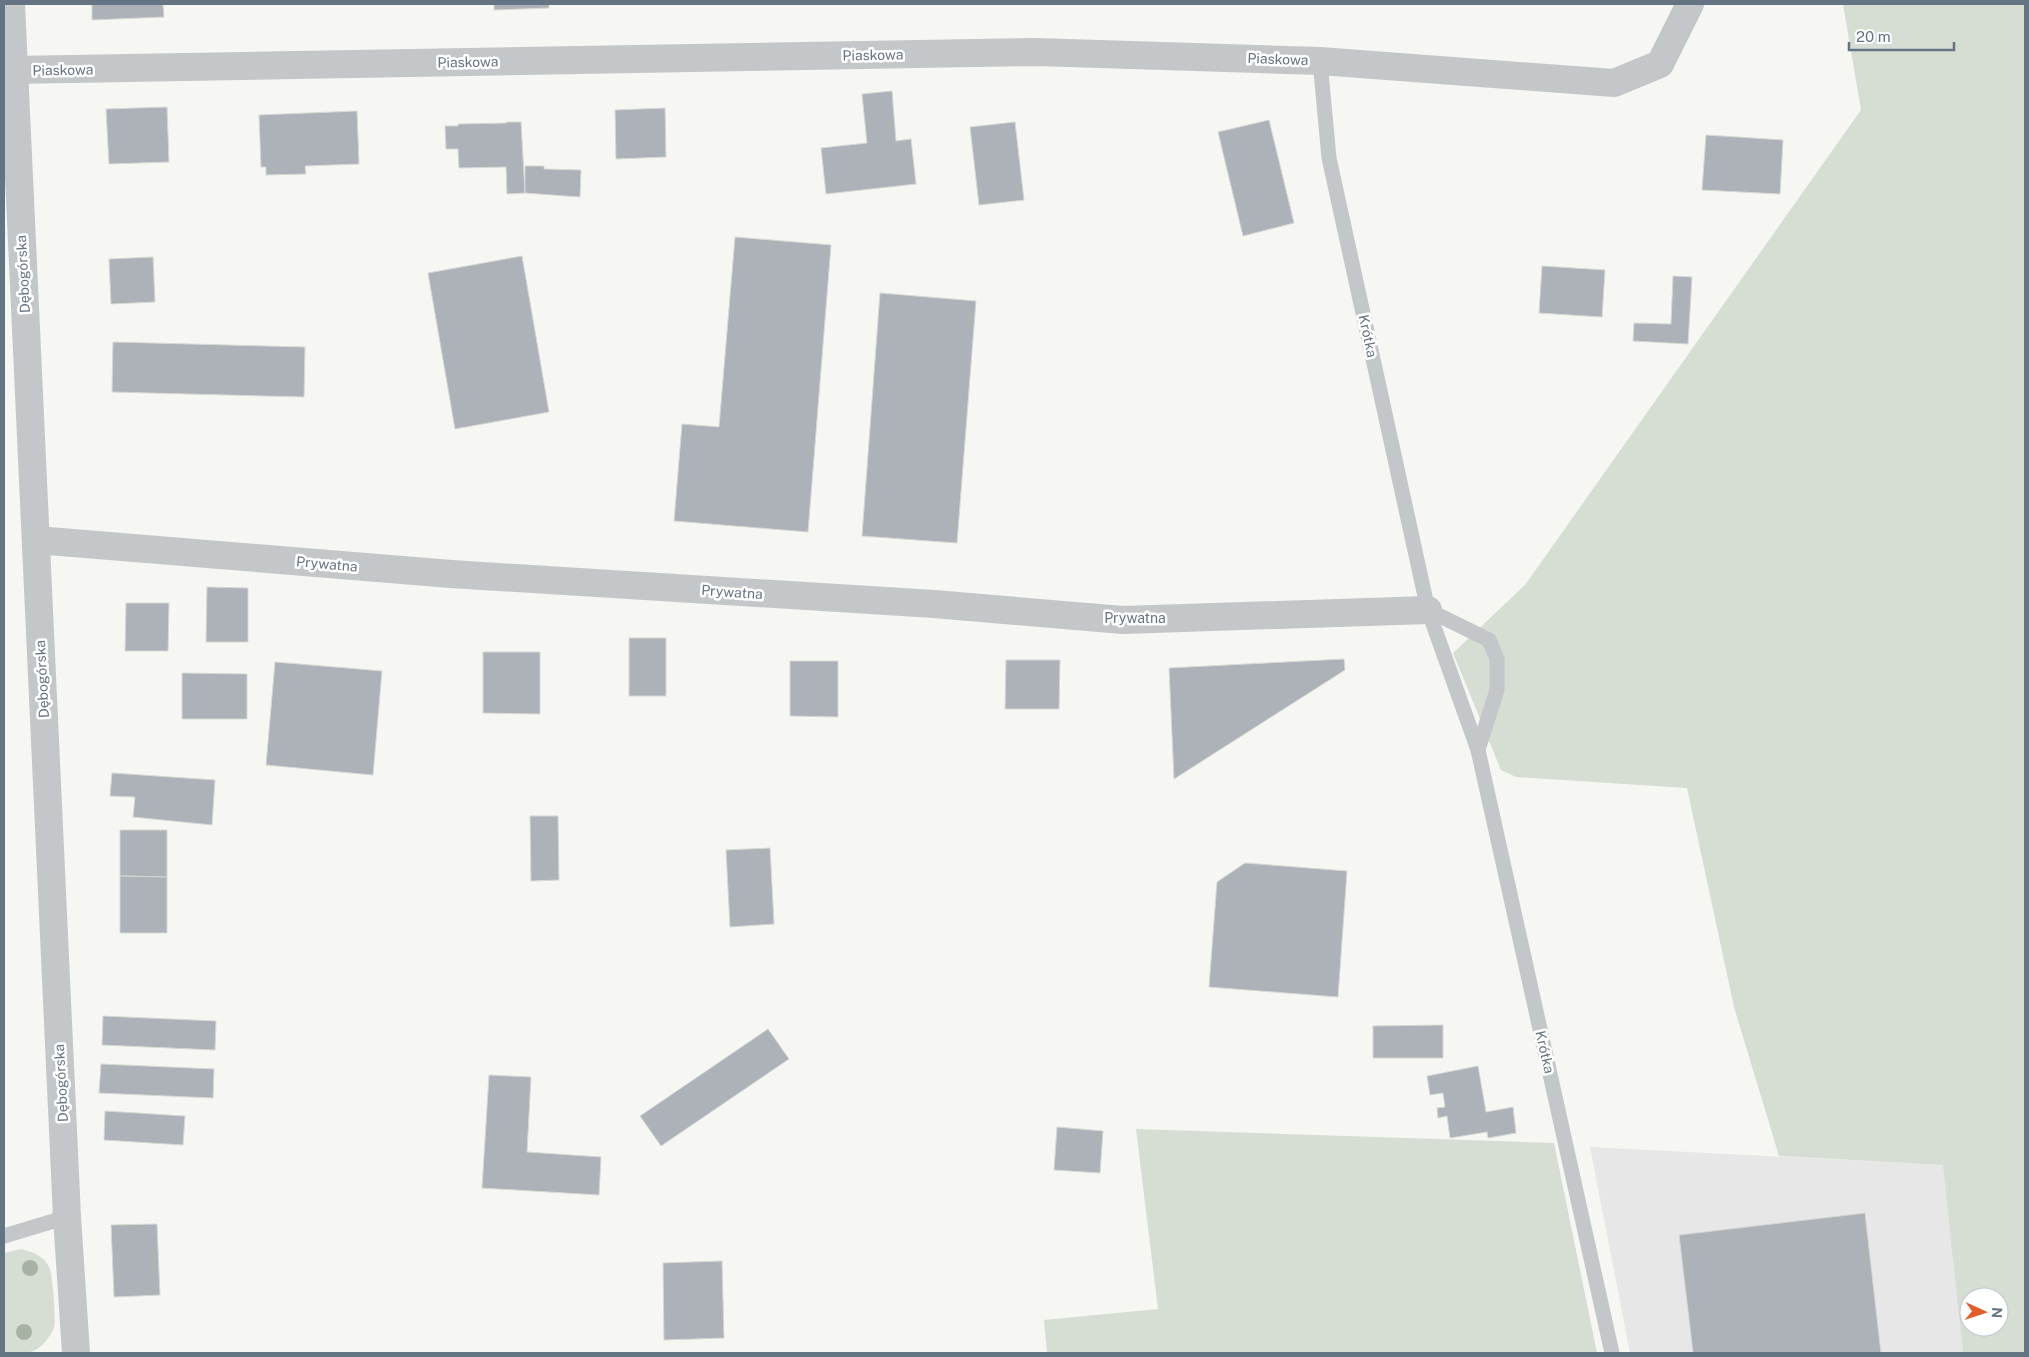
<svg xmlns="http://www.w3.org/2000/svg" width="2029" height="1357" font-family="'Public Sans',sans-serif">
<rect width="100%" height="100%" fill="#f6f6f2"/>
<polygon fill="#e6e7e6" points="1590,1147 1944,1165 1963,1353 1630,1353"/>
<g fill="#d6ddd3" fill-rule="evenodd">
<path d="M1843,4H2025V1353H1963L1943,1165L1779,1156L1734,1007L1687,788L1516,777L1501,770L1453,653L1525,585L1861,110ZM1969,1297H1999V1327H1969Z"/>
<polygon points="1136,1129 1554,1143 1597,1353 1047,1353 1044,1320 1158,1309"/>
<path d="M21,1249C33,1252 44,1256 49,1267C53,1275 56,1320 54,1328C50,1336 45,1344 37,1349C27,1355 15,1353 4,1353V1253Z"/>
</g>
<g fill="#acb2b8" stroke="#d7d7d5">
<polygon points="92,4 163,4 164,17 92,20"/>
<polygon points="494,4 549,4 549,8 494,10"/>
<polygon points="892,91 896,141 911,139 916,184 826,194 821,148 867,143 862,94"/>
<polygon points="167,107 169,162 109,164 106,109"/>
<polygon points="665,108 666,157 616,159 615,110"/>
<polygon points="357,111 359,164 305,166 306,174 266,175 266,167 261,167 259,115"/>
<polygon points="1269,120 1294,223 1243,236 1218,132"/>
<polygon points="506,122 521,122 525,193 507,194 506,167 459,168 458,149 446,149 445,126 458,126 458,124 507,123"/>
<polygon points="1015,122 1024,200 979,205 970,127"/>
<polygon points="1706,135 1783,140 1780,194 1702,190"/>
<polygon points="525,166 544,166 544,169 581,170 580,197 525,193"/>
<polygon points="735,237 831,245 808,532 674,521 682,424 719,427"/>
<polygon points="522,256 549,412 455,429 428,273"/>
<polygon points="153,257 155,302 111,304 109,259"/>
<polygon points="1542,266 1605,270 1602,317 1539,313"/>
<polygon points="1673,276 1692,277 1688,344 1633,341 1634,323 1671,324"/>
<polygon points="880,293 976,301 957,543 862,536"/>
<polygon points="113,342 305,347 304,397 112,392"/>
<polygon points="207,587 248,588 248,642 206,642"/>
<polygon points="126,603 169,603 168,651 125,651"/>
<rect x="629" y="638" width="37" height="58"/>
<polygon points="483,652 540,652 540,714 483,713"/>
<polygon points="1344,659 1345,670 1174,779 1169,668"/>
<polygon points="1006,660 1060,660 1059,709 1005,709"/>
<polygon points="790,661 838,661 838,717 790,716"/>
<polygon points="275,662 382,671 373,775 266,765"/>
<polygon points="182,673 247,674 247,719 182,719"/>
<polygon points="112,773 215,780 212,825 133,817 135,797 110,796"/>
<polygon points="530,816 558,816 559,880 531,881"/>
<polygon points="120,830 167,830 167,877 120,876"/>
<polygon points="770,848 774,924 730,927 726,850"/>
<polygon points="1245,863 1347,871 1338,997 1209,987 1217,882"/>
<polygon points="120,876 167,877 167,933 120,933"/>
<polygon points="103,1016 216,1021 215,1050 102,1045"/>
<polygon points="1443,1025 1443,1058 1373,1058 1373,1026"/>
<polygon points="768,1029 789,1059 661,1146 640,1116"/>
<polygon points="101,1064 214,1069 213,1098 99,1093"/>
<polygon points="1478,1066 1486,1112 1513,1107 1516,1133 1488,1138 1487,1132 1450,1138 1447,1116 1438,1118 1437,1108 1445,1107 1443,1093 1430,1095 1427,1076"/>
<polygon points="489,1075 531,1077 527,1152 601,1157 599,1195 482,1188"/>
<polygon points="105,1111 185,1116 183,1145 104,1140"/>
<polygon points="1057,1127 1103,1131 1100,1173 1054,1170"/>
<polygon points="1865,1213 1881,1353 1693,1353 1679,1235"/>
<polygon points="157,1224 160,1295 114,1297 111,1225"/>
<polygon points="722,1261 724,1338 664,1340 663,1263"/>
</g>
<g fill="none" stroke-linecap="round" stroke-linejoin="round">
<g stroke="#c3c7ca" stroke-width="15">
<polyline points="1320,61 1329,158 1428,610 1489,640 1497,659 1497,690 1478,750 1612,1353"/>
<polyline points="1428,610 1478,750"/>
<polyline points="4,1236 67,1217"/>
</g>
<g stroke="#c3c7ca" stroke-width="28">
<polyline points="14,70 1037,52 1320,61 1614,83 1660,64 1690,4"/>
<polyline points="36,540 451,574 934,604 1123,620 1428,610"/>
</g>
<polyline stroke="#c3c7ca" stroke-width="28" points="11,4 67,1217 76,1353"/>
</g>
<g fill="#a7b2a4">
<circle cx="30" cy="1268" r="8"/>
<circle cx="24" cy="1332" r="8"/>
</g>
<g text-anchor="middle" stroke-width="5" stroke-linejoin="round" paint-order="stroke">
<g font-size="14" fill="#657483" stroke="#fff">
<text transform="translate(873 55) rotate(-1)" y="5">Piaskowa</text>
<text transform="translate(1278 59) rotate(2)" y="5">Piaskowa</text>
<text transform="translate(468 62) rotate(-1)" y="5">Piaskowa</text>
<text transform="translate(63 70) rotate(-1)" y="5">Piaskowa</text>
<text transform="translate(23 274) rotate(-93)" y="5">Dębogórska</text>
<text transform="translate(1368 336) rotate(78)" y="5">Krótka</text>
<text transform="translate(327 564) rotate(5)" y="5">Prywatna</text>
<text transform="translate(732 592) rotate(4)" y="5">Prywatna</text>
<text x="1135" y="623">Prywatna</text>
<text transform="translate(42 679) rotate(-93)" y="5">Dębogórska</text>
<text transform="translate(1545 1052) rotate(77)" y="5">Krótka</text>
<text transform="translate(61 1083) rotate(-93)" y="5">Dębogórska</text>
</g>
</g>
<rect width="2029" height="1357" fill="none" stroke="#657483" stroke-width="10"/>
<g transform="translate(1984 1312) rotate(93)"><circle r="24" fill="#ffffff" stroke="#c1c7cd"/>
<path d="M0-4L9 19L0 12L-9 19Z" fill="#e25e26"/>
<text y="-8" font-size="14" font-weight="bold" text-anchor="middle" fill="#657483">N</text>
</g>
<path d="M1849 42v8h105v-8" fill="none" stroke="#657483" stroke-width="2.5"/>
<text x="1856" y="42" font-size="15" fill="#657483" stroke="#ffffff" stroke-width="4" paint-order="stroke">20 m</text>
</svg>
